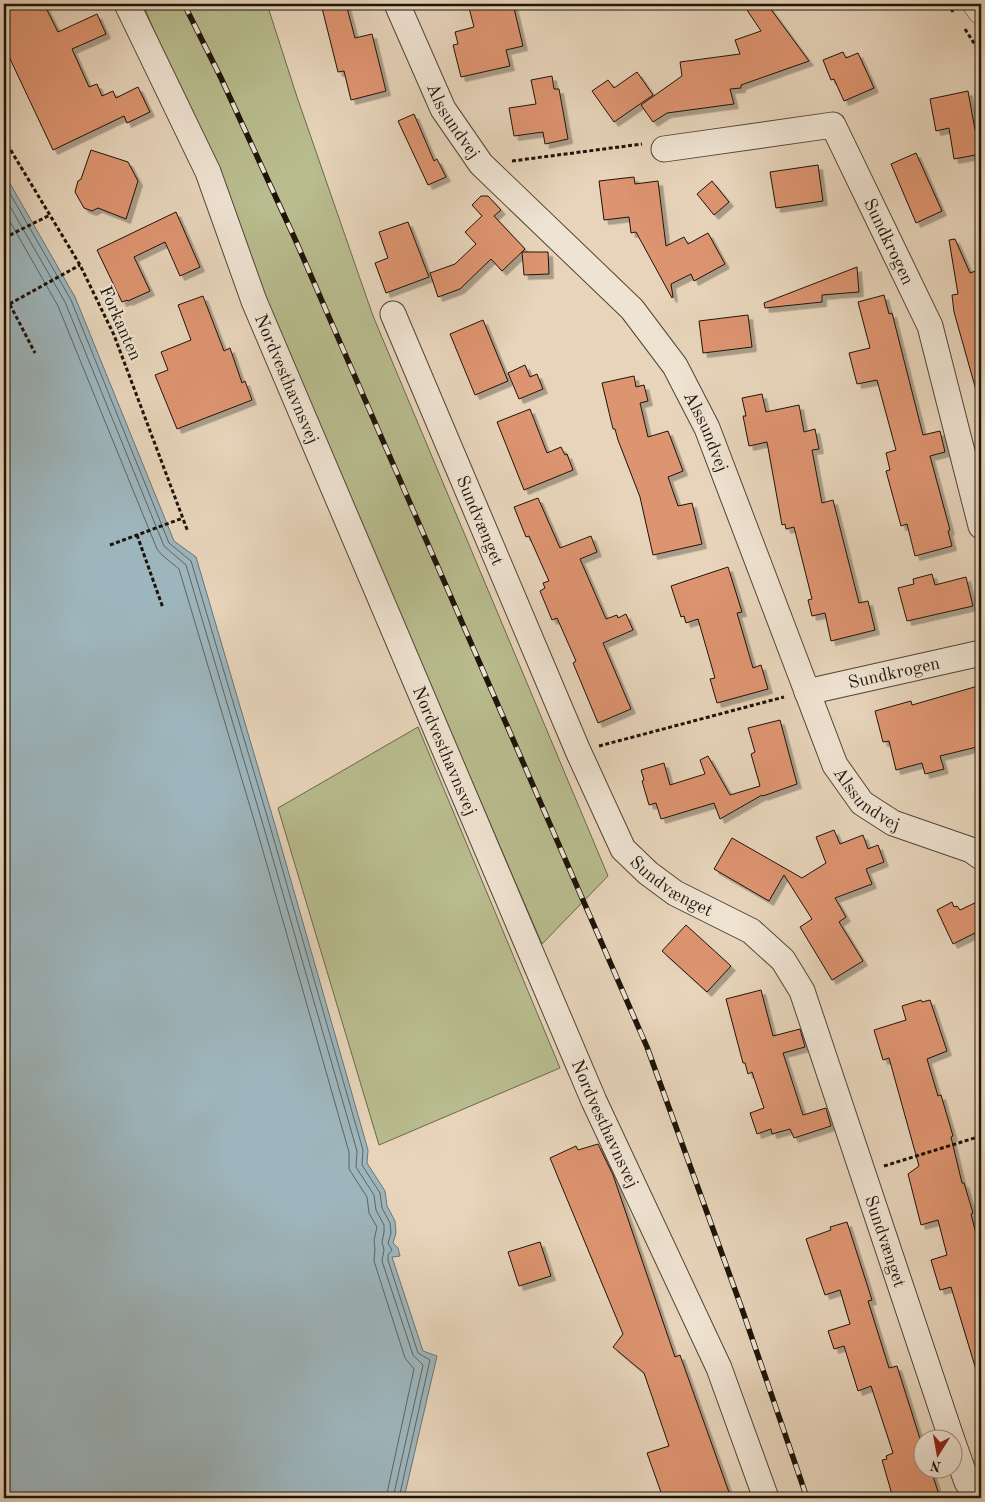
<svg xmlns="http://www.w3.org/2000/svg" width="985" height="1502" font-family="'Old Standard TT',serif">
<defs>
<filter id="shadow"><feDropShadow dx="4.5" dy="4.5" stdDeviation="0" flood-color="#0004"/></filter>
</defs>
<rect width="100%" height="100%" fill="#e7d4ba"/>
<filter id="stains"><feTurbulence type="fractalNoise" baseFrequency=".004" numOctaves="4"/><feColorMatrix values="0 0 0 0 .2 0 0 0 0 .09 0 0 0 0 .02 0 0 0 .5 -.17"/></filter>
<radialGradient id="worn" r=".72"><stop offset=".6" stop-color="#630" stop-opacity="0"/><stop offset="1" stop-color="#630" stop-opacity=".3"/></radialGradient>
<g fill="#b8bc8e" stroke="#6a684c">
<polygon points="143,4 267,4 297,97 373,316 608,876 542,944 335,464"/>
<polygon points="418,727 560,1068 379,1145 278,808"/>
</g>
<polygon fill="#9db5bc" stroke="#6a7574" points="4,173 75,297 174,541 196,557 275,825 368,1150 367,1163 385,1191 387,1206 395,1221 396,1233 393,1243 398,1248 400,1256 392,1257 423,1351 437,1356 404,1498 4,1498"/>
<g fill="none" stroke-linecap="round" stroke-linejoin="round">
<g stroke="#5d6462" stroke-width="1">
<polyline points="4,183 71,300 169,543 191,561 270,826 363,1150 362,1165 380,1193 382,1208 390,1223 391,1233 388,1243 392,1250 388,1255 388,1260 418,1353 430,1360 399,1498"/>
<polyline points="4,196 65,302 164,546 186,565 264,828 357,1151 356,1167 374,1195 376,1210 384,1225 384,1232 382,1242 384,1250 382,1261 413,1355 423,1365 393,1498"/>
<polyline points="4,211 58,306 157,549 162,555 179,569 257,830 349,1152 349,1169 367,1197 369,1213 377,1227 374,1240 375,1249 374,1261 405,1358 414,1369 386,1498"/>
</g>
</g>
<g fill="#dd946f" stroke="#1d1409" filter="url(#shadow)">
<polygon points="4,4 44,4 58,32 97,14 106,34 72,49 89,87 97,84 102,96 113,91 116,98 138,87 150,112 127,123 124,116 53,150 4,46"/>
<polygon points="321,4 346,4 355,38 372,34 386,91 351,100 344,71 338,72"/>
<polygon points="468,4 513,4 523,46 506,50 510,66 461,77 453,45 458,44 455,32 474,27"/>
<polygon points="743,4 767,4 809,61 741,85 741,88 730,89 734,104 667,113 653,122 641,105 682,76 680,62 740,54 735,40 761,31"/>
<polygon points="843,52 846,58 858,53 874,88 844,101 834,79 831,80 823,60"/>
<polygon points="637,72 653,95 614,122 592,91 608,80 614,88"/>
<polygon points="552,76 554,89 559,89 568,139 545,144 543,132 514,136 509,108 536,104 531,80"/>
<polygon points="968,91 975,130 981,128 981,154 954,159 949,128 936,131 930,99"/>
<polygon points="414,114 434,161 437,159 446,177 428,185 398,121"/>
<polygon points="91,150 128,162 138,181 126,219 98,208 92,211 84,208 75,192 78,181 81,179"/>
<polygon points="916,153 942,211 916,223 891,164"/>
<polygon points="818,165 823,201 776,208 770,172"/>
<polygon points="634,177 635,184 658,181 666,246 684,237 688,244 708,233 725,264 694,281 691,274 671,284 673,297 672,298 636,232 631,233 629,217 604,220 599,181"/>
<polygon points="712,181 729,202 714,215 697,194"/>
<polygon points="481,196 488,196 501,210 494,216 525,249 502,271 491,259 460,289 438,297 430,273 455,264 476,244 465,232 482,216 472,205"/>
<polygon points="176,212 200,267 180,276 165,242 134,257 150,291 128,301 127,300 122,302 97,250"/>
<polygon points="408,222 429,277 386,293 375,263 388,258 379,232"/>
<polygon points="955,239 970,273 981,269 981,389 976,390 954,312 952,295 958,294 949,240"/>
<polygon points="522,252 548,252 549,274 524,275"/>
<polygon points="857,267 859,292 822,295 822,302 765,308 764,303"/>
<polygon points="884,295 889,314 892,313 923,435 940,431 945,452 930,456 950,530 948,531 952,546 915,556 907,524 901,526 886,471 890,470 886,453 896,450 877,380 857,384 849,353 870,348 858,302"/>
<polygon points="203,296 224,351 230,348 242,383 245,381 252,400 177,429 155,375 168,370 161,352 191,340 178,305"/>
<polygon points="748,315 752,347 703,353 699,321"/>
<polygon points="483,320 508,381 475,395 450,334"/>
<polygon points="525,365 530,377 537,374 543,389 519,399 508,373"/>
<polygon points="634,376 636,387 644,385 648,401 640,403 648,437 668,431 683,471 668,477 678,506 692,503 702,544 653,555 640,497 618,440 615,429 613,429 602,383"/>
<polygon points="762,394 766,412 799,405 804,432 815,429 819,449 812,450 822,503 833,500 859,603 868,601 875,630 831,641 825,613 812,616 808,600 812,599 794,527 786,529 785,524 782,525 767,442 749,446 743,416 746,416 742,398"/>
<polygon points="530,409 547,453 561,447 565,455 567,454 573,470 524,490 497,422"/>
<polygon points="538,498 560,548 591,536 597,552 580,559 606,619 617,615 618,618 626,614 633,630 603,643 631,709 598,723 573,663 576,661 557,618 552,620 540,591 545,588 543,583 549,581 529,536 526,537 514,507"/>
<polygon points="728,567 742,612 737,613 753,668 761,665 768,689 717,703 710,679 715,678 698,619 686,623 684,616 681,617 671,586"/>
<polygon points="932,574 935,585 966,577 973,606 907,621 898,588 914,584 913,579"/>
<polygon points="978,686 981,696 981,746 940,756 944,769 925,774 922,763 896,770 889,741 883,742 875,711 911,701 912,705"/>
<polygon points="780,720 797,784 763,796 762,795 720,819 714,803 661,819 656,803 649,805 642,781 644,780 641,770 664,763 670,785 705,774 700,760 708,756 730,795 760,786 751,754 755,752 748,728"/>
<polygon points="834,830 840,844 863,835 868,849 878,845 884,862 866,869 872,884 835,898 846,917 839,922 863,961 832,980 800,927 812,919 784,875 769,901 714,869 732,838 802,878 826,863 816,837"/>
<polygon points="981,900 981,930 953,944 937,910 952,902 954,907 957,906 960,910"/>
<polygon points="686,925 731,966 707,992 662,951"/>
<polygon points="761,990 773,1036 800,1029 805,1047 783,1053 803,1115 826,1108 831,1126 794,1138 790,1129 772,1134 771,1129 757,1134 750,1113 764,1108 752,1072 748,1074 745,1063 743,1063 726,999"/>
<polygon points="921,1000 922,1002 930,1000 947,1051 927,1059 938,1096 941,1095 953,1136 951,1137 962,1183 964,1183 973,1213 971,1214 981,1253 981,1372 977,1373 951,1287 940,1290 931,1260 947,1255 938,1220 921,1225 908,1174 919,1166 889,1058 883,1060 874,1030 906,1020 902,1006"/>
<polygon points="598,1144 613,1175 675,1357 680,1355 731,1498 663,1498 647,1453 669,1446 644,1373 613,1347 623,1334 550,1158 576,1146 578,1150"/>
<polygon points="847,1222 872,1300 868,1301 889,1368 897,1366 922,1445 922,1470 931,1470 940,1498 893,1498 882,1460 887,1459 886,1456 893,1453 871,1386 858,1391 844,1346 834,1349 828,1331 850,1324 840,1290 825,1295 806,1239 831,1230 830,1227"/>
<polygon points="540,1242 551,1276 519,1286 508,1252"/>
</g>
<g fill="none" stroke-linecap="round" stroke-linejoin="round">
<defs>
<g id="minor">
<path id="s1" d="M127,4L208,172L254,301L594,1101L719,1368L766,1498"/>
<path id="s2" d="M397,4L443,109L481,164L632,309L675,366L707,428L835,765L862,803L893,823L971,850L981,857"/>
<path id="s3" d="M664,149L833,125L930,326L981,526"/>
<path id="s4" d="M393,314L578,751L623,849L648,873L675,893L751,931L783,960L802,991L952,1440"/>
<path id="s5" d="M807,692L981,653"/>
<polyline points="952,1440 967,1482 980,1498"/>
</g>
<polyline id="tertiary" points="977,4 981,10"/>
</defs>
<use href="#minor" stroke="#504435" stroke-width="27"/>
<use href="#tertiary" stroke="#504435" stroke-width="29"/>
<g stroke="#1d1409" stroke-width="3" stroke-dasharray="4 2.5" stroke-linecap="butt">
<polyline points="948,4 953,12"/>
<polyline points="965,29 981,54"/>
<polyline points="4,139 80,265 114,335 188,532"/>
<polyline points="512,161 642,144"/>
<polyline points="4,238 50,215"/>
<polyline points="4,293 35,353"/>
<polyline points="4,307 80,265"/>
<polyline points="137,535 163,608"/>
<polyline points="110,545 183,518"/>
<polyline points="599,746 784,697"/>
<polyline points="884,1166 981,1136"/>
</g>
<use href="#minor" stroke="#efe3d2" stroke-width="25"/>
<use href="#tertiary" stroke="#efe3d2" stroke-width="28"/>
<defs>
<polyline id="rail" points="184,4 221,78 295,239 647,1047 742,1309 807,1498"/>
</defs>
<use href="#rail" stroke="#1d1409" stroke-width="5.5"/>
<use href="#rail" stroke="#efe3d2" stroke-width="4" stroke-dasharray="11" stroke-linecap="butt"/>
</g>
<g text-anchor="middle" stroke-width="4.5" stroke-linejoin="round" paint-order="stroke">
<g font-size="18" fill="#1d1409" stroke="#efe3d2">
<text dy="6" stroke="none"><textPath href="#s2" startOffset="130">Alssundvej</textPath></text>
<text dy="6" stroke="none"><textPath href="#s3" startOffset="300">Sundkrogen</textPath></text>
<text transform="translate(121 323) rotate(66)" y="6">Forkanten</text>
<text dy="6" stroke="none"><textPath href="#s1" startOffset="408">Nordvesthavnsvej</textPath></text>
<text dy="6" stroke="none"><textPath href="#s2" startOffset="535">Alssundvej</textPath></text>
<text dy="6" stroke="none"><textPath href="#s4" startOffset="224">Sundvænget</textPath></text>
<text dy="6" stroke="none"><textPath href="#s5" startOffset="89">Sundkrogen</textPath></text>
<text dy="6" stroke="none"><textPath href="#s1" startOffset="812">Nordvesthavnsvej</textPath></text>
<text dy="6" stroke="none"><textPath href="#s2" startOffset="940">Alssundvej</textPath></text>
<text dy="6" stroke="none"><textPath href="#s4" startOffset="644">Sundvænget</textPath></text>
<text dy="6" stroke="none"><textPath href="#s1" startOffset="1218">Nordvesthavnsvej</textPath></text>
<text dy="6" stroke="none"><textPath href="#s4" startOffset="1079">Sundvænget</textPath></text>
</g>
</g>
<rect width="985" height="1502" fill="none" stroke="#e7d4ba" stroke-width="20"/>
<rect x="5" y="5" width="975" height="1492" fill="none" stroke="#1d1409" stroke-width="2.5"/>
<rect x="10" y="10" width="965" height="1482" fill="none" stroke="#1d1409"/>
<g transform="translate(938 1454) rotate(191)"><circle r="24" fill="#efe3d2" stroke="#9b9082"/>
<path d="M0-4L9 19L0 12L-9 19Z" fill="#8f2418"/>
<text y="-8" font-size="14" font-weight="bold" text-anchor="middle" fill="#1d1409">N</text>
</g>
<rect width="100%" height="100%" filter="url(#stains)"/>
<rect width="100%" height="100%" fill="url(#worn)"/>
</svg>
